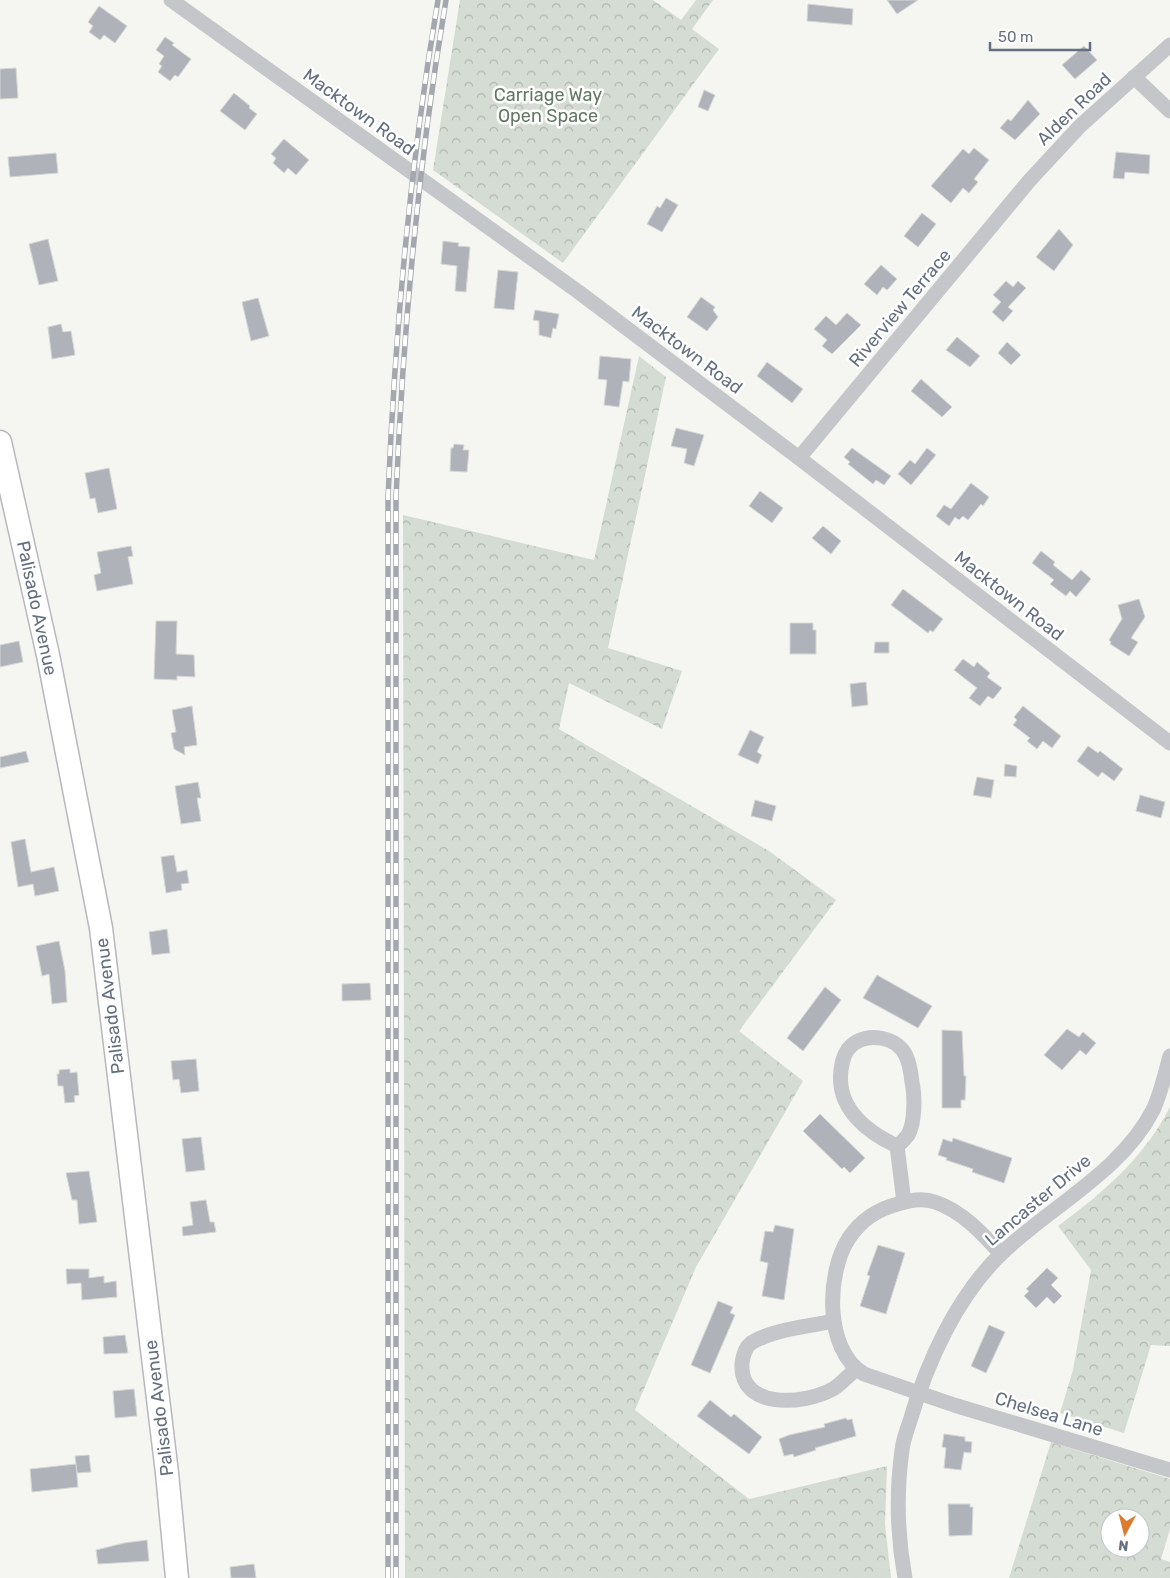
<svg xmlns="http://www.w3.org/2000/svg" width="1170" height="1578" font-family="Rubik,sans-serif">
<defs>
<pattern id="park-crowns" width="20" height="18" patternUnits="userSpaceOnUse" patternTransform="scale(1.25)"><rect width="20" height="18" fill="#d5dcd3"/><path d="M2 6a3 3 0 1 1 6 0M12 15a3 3 0 1 1 6 0" fill="none" stroke="#b1b7b1"/></pattern>
</defs>
<rect width="100%" height="100%" fill="#f5f5f2"/>
<g fill="url(#park-crowns)" fill-rule="evenodd">
<polygon points="460,0 653,0 681,20 696,0 713,0 692,29 719,49 563,263 433,170"/>
<polygon points="639,356 666,377 608,648 682,671 662,729 569,683 559,729 769,851 836,900 739,1031 803,1081 696,1267 635,1410 749,1499 887,1466 885,1524 891,1578 405,1578 403,515 594,560"/>
<path d="M1170,1107V1346L1151,1345L1124,1433L1060,1413L1073,1370L1091,1270L1058,1226C1104,1192 1143,1159 1170,1107Z"/>
<path d="M1051,1442L1170,1479V1529L1161,1559L1170,1562V1578H1009ZM1110,1518H1140V1548H1110Z"/>
</g>
<g fill="#afb3b9" stroke="#d6d7d5">
<polygon points="887,0 918,0 897,14"/>
<polygon points="808,4 853,9 852,25 807,21"/>
<polygon points="99,6 127,26 115,43 104,35 100,40 89,32 93,26 88,22"/>
<polygon points="165,37 174,43 172,45 191,59 178,77 175,75 170,81 158,72 162,66 159,64 164,56 156,50"/>
<polygon points="1084,46 1097,60 1075,79 1062,65"/>
<polygon points="16,68 18,98 0,99 0,69"/>
<polygon points="704,90 715,95 708,111 698,107"/>
<polygon points="234,93 250,106 249,108 257,114 245,130 220,111"/>
<polygon points="1028,100 1040,114 1015,140 1000,128 1008,119 1011,121"/>
<polygon points="284,139 309,160 296,175 288,168 284,173 273,163 276,158 271,154"/>
<polygon points="974,148 989,160 974,179 978,182 969,193 963,188 951,203 931,186 963,149 969,154"/>
<polygon points="1116,152 1150,155 1149,174 1125,172 1124,179 1113,178"/>
<polygon points="56,153 58,173 10,177 8,157"/>
<polygon points="666,198 678,205 662,232 647,224 657,206 660,208"/>
<polygon points="922,213 936,224 918,247 904,236"/>
<polygon points="1059,229 1073,245 1054,271 1036,257"/>
<polygon points="48,239 58,281 39,285 29,244"/>
<polygon points="443,241 459,243 458,246 470,247 466,292 455,291 457,266 441,264"/>
<polygon points="881,265 897,279 887,290 883,287 877,295 864,284"/>
<polygon points="498,270 518,272 514,310 494,308"/>
<polygon points="1006,281 1013,287 1018,281 1026,288 1008,307 1013,311 1003,322 992,312 1001,302 993,295"/>
<polygon points="701,297 715,307 713,310 718,317 707,331 687,317"/>
<polygon points="258,298 269,336 251,341 242,302"/>
<polygon points="535,310 559,314 556,329 553,328 551,338 539,335 539,321 533,320"/>
<polygon points="847,313 861,325 832,354 822,346 827,340 814,329 826,316 836,325"/>
<polygon points="61,324 63,332 71,331 75,355 52,359 48,327"/>
<polygon points="957,337 980,356 970,367 946,350"/>
<polygon points="1007,342 1021,355 1011,365 998,353"/>
<polygon points="600,356 631,359 629,382 623,381 619,407 604,405 607,380 598,379"/>
<polygon points="767,362 803,389 792,403 757,376"/>
<polygon points="921,379 952,407 942,417 911,391"/>
<polygon points="676,428 704,435 694,466 684,463 687,449 671,446"/>
<polygon points="454,444 464,445 463,450 469,450 467,472 450,471 451,448 453,448"/>
<polygon points="852,448 891,476 884,485 876,480 873,484 848,464 850,462 844,457"/>
<polygon points="927,448 936,455 911,485 898,474 910,460 915,464"/>
<polygon points="109,468 117,509 98,513 95,498 90,499 85,473"/>
<polygon points="971,483 989,497 983,506 981,504 968,520 963,516 959,520 955,517 949,526 936,516 944,505 951,509"/>
<polygon points="760,491 783,508 772,523 749,506"/>
<polygon points="823,526 841,541 831,554 812,538"/>
<polygon points="131,546 133,556 128,557 133,584 97,591 94,575 101,573 97,552"/>
<polygon points="1041,551 1055,562 1053,565 1072,580 1081,570 1091,579 1076,597 1070,591 1066,596 1050,584 1054,580 1032,563"/>
<polygon points="903,589 943,619 933,632 930,630 928,633 891,605"/>
<polygon points="1139,599 1145,617 1131,638 1138,642 1129,656 1110,644 1111,642 1109,640 1122,619 1118,605"/>
<polygon points="156,621 177,621 176,654 194,655 195,677 177,676 177,680 154,679"/>
<polygon points="790,623 813,623 813,630 816,630 816,654 790,654"/>
<polygon points="19,641 23,662 0,667 0,645"/>
<polygon points="875,642 889,642 889,653 874,653"/>
<polygon points="963,659 974,667 977,662 990,673 987,677 1002,688 993,699 988,696 980,706 969,698 977,688 954,670"/>
<polygon points="866,682 868,705 852,707 850,684"/>
<polygon points="192,706 197,745 184,747 185,755 174,749 171,733 176,732 172,710"/>
<polygon points="1023,706 1061,736 1052,748 1043,741 1037,749 1027,741 1030,738 1013,725 1017,720 1014,717"/>
<polygon points="750,730 764,737 757,752 762,755 758,764 738,755"/>
<polygon points="1088,746 1098,753 1100,751 1123,769 1114,781 1102,772 1098,777 1077,761"/>
<polygon points="26,751 29,762 0,768 0,757"/>
<polygon points="1005,764 1017,766 1016,777 1004,776"/>
<polygon points="977,777 994,780 991,798 973,795"/>
<polygon points="198,782 201,798 197,798 201,821 181,824 175,786"/>
<polygon points="1140,795 1165,802 1161,818 1136,811"/>
<polygon points="755,800 776,806 772,821 751,816"/>
<polygon points="25,839 31,872 54,867 59,891 35,896 33,884 18,887 11,842"/>
<polygon points="174,855 177,872 187,870 189,883 181,884 182,890 166,893 161,857"/>
<polygon points="167,929 170,953 152,955 149,932"/>
<polygon points="59,941 65,971 67,1002 52,1004 49,974 42,976 36,946"/>
<polygon points="877,975 932,1006 918,1028 863,998"/>
<polygon points="370,983 371,1000 342,1001 342,984"/>
<polygon points="825,987 841,1000 803,1051 787,1038"/>
<polygon points="1067,1029 1079,1037 1083,1032 1096,1043 1086,1055 1080,1050 1062,1070 1044,1055"/>
<polygon points="942,1030 962,1031 964,1076 966,1076 965,1100 961,1100 961,1108 942,1108"/>
<polygon points="196,1059 199,1091 181,1093 179,1079 173,1080 171,1061"/>
<polygon points="70,1069 70,1073 77,1072 79,1095 74,1096 75,1102 65,1103 63,1086 58,1086 57,1074 59,1074 59,1070"/>
<polygon points="820,1114 865,1158 850,1173 844,1167 842,1169 803,1131"/>
<polygon points="201,1137 205,1170 186,1172 182,1139"/>
<polygon points="953,1138 1012,1158 1004,1183 972,1172 973,1169 946,1160 947,1158 938,1155 943,1139 952,1142"/>
<polygon points="89,1171 97,1222 79,1224 77,1200 72,1200 66,1173"/>
<polygon points="206,1200 210,1222 214,1222 216,1232 183,1236 182,1227 193,1225 190,1202"/>
<polygon points="775,1225 794,1229 784,1300 762,1296 768,1263 760,1261 765,1231 773,1232"/>
<polygon points="878,1245 905,1253 886,1314 860,1306 870,1276 867,1275"/>
<polygon points="1047,1268 1058,1278 1051,1285 1062,1296 1054,1304 1047,1297 1036,1308 1024,1296 1029,1291 1026,1289"/>
<polygon points="66,1269 89,1269 89,1278 104,1276 104,1283 116,1281 117,1297 82,1300 81,1283 67,1284"/>
<polygon points="718,1301 733,1307 730,1313 735,1315 710,1373 691,1365"/>
<polygon points="989,1325 1005,1332 986,1373 971,1366"/>
<polygon points="125,1335 128,1353 104,1354 103,1337"/>
<polygon points="134,1389 137,1416 115,1418 113,1391"/>
<polygon points="710,1400 731,1417 734,1414 762,1437 749,1454 697,1416"/>
<polygon points="846,1418 847,1420 852,1419 856,1436 815,1448 816,1450 794,1457 793,1454 784,1456 779,1439 789,1435 825,1427 824,1424"/>
<polygon points="944,1434 965,1437 965,1441 972,1442 971,1453 964,1452 961,1470 944,1468 946,1448 942,1447"/>
<polygon points="89,1455 91,1472 77,1473 75,1456"/>
<polygon points="76,1464 78,1487 32,1492 30,1469"/>
<polygon points="948,1504 970,1504 970,1507 973,1507 972,1535 949,1536"/>
<polygon points="147,1540 149,1561 98,1564 96,1550 124,1543"/>
<polygon points="254,1564 256,1578 231,1578 230,1567"/>
</g>
<g fill="none" stroke-linecap="round" stroke-linejoin="round">
<defs>
<polyline id="secondary" points="0,442 48,655 101,928 167,1473 177,1578"/>
</defs>
<use href="#secondary" stroke="#b6b8be" stroke-width="25"/>
<g stroke="#c4c6ca" stroke-width="15">
<polyline points="171,0 580,293 799,458 1170,743"/>
<polyline points="1134,77 1170,111"/>
<polyline points="799,458 1029,181 1080,126 1170,45"/>
<path d="M897,1146C867,1132 836,1108 841,1070C842,1062 844,1052 851,1046C867,1031 898,1037 906,1056C910,1064 911,1074 912,1082C915,1096 915,1123 908,1135C905,1139 901,1143 897,1146L904,1202"/>
<path d="M1001,1254C983,1234 962,1211 935,1202C923,1198 910,1200 898,1204C878,1209 861,1220 849,1238C826,1273 824,1350 864,1374L954,1405L1170,1470"/>
<path d="M833,1321C807,1327 774,1329 751,1343C746,1347 743,1356 742,1363C739,1410 804,1405 833,1389C841,1384 849,1375 856,1369"/>
<path d="M905,1578C897,1535 896,1494 902,1450C903,1440 907,1430 910,1421C927,1362 957,1296 1002,1253C1050,1207 1122,1171 1153,1110C1161,1093 1165,1074 1170,1056"/>
</g>
<use href="#secondary" stroke="#fff" stroke-width="22"/>
<defs>
<g id="rail">
<path d="M388,1578V498C395,330 410,165 438,0"/>
<path d="M396,1578V498C403,330 418,165 446,0"/>
</g>
</defs>
<use href="#rail" stroke="#a4a7ae" stroke-width="5.5"/>
<use href="#rail" stroke="#fff" stroke-width="4" stroke-dasharray="11" stroke-linecap="butt"/>
</g>
<g text-anchor="middle" stroke-width="5" stroke-linejoin="round" paint-order="stroke">
<g font-size="18" fill="#647965" stroke="#fff">
<text x="548" y="101">Carriage Way<tspan x="548" dy="21">Open Space</tspan></text>
</g>
<g font-size="18" fill="#666f81" stroke="#fff">
<text transform="translate(1074 109) rotate(-44)" y="6">Alden Road</text>
<text transform="translate(359 112) rotate(36)" y="6">Macktown Road</text>
<text transform="translate(900 308) rotate(-50)" y="6">Riverview Terrace</text>
<text transform="translate(687 350) rotate(37)" y="6">Macktown Road</text>
<text transform="translate(1009 596) rotate(38)" y="6">Macktown Road</text>
<text transform="translate(37 608) rotate(78)" y="6">Palisado Avenue</text>
<text transform="translate(110 1006) rotate(-97)" y="6">Palisado Avenue</text>
<text transform="translate(1038 1200) rotate(-40)" y="6">Lancaster Drive</text>
<text transform="translate(159 1408) rotate(-97)" y="6">Palisado Avenue</text>
<text transform="translate(1049 1414) rotate(17)" y="6">Chelsea Lane</text>
</g>
</g>
<g transform="translate(1125 1533) rotate(187)"><circle r="24" fill="#ffffff" stroke="#c2c5cd"/>
<path d="M0-4L9 19L0 12L-9 19Z" fill="#da7b2d"/>
<text y="-8" font-size="14" font-weight="bold" text-anchor="middle" fill="#666f81">N</text>
</g>
<path d="M990 42v8h100v-8" fill="none" stroke="#666f81" stroke-width="2.5"/>
<text x="998" y="42" font-size="15" fill="#666f81" stroke="#ffffff" stroke-width="4" paint-order="stroke">50 m</text>
</svg>
